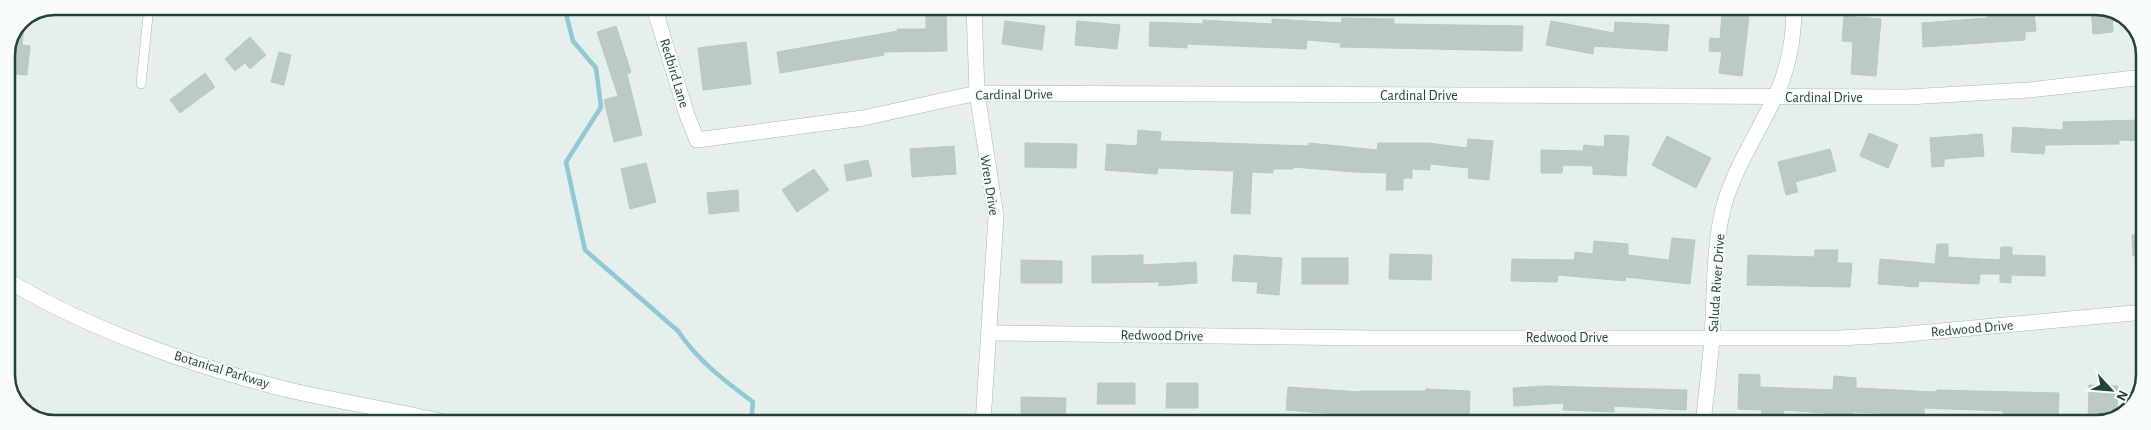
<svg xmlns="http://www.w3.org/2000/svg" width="2151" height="430" font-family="'Alegreya Sans',sans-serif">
<rect width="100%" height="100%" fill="#e6efeb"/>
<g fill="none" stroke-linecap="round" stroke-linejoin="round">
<path stroke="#8ec9d4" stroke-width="4.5" d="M564,6L573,41L596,68L601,107L566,162L585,250L678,331C698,361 725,381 753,402L751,423"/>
</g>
<g fill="#bbcac4" stroke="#b8c9c2">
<polygon points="926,7 946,7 947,51 883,52 884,55 780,73 777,52 898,31 897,29 926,29"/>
<polygon points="2091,7 2105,7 2112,11 2113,32 2093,34"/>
<polygon points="2034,12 2036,31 2025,32 2025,40 1923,47 1922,23 1988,18 1988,16"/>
<polygon points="1722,14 1749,17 1742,76 1719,73 1722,52 1709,51 1710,38 1720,39"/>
<polygon points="1844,16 1881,19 1876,76 1851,74 1853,42 1842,41"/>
<polygon points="1342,18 1394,19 1394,24 1523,26 1522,51 1340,47 1341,43 1307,40 1306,49 1187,44 1187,48 1149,46 1150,22 1203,24 1203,20 1272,24 1272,19 1341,23"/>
<polygon points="25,19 22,45 30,46 27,75 6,73 6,55 21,20"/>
<polygon points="1005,21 1045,26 1042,50 1002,44"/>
<polygon points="1077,21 1120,25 1117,49 1075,45"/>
<polygon points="1551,21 1614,33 1615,22 1669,25 1667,51 1594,46 1593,54 1546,45"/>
<polygon points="616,26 631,72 627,74 642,135 614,142 604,100 618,96 597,32"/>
<polygon points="250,37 266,55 250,69 245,63 235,71 225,59"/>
<polygon points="746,42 751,84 703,90 698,48"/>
<polygon points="279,52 291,55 284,85 271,82"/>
<polygon points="205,73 215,87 180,113 170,100"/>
<polygon points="2144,120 2144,141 2119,140 2119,144 2045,145 2044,154 2011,152 2013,127 2063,130 2063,122"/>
<polygon points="1138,130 1161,132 1160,141 1309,146 1309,143 1377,150 1378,143 1428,143 1467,148 1468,139 1493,141 1489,180 1468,178 1469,168 1430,164 1430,170 1412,169 1412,178 1403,178 1403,190 1386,190 1387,173 1355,172 1293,167 1293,169 1273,169 1273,173 1252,172 1250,214 1231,213 1234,171 1158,168 1157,174 1105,170 1107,144 1137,146"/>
<polygon points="1869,133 1898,145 1888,168 1860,156"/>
<polygon points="1982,134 1984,156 1944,159 1944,166 1932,167 1930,138"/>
<polygon points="1605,135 1629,136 1626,176 1593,174 1593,166 1563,165 1562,173 1541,173 1541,150 1583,151 1584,145 1604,147"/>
<polygon points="1667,136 1711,158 1696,188 1652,165"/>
<polygon points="1025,143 1077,144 1076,168 1025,167"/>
<polygon points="954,146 956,174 912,177 910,149"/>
<polygon points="1830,149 1836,171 1795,182 1798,192 1786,195 1778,162"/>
<polygon points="868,160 872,176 847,181 844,165"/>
<polygon points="646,163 656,202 630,209 621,169"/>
<polygon points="814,169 829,190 797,212 782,190"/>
<polygon points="738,190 739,211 709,214 707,193"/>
<polygon points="2144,234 2144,256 2133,256 2132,235"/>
<polygon points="1672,238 1695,240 1690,284 1626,277 1625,281 1558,275 1557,282 1511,281 1512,259 1574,260 1575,252 1593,254 1594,241 1628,244 1628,255 1669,260"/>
<polygon points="1937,244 1948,244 1948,257 2000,260 2001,247 2012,247 2012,255 2045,256 2045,276 2011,275 2011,283 2000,282 2000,274 1980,274 1979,284 1919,281 1918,287 1878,284 1880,259 1935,264"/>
<polygon points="1815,250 1838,250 1837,263 1852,263 1850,287 1747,285 1748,255 1814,257"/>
<polygon points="1390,254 1432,255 1431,280 1389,279"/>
<polygon points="1143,255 1143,265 1196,262 1197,283 1159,286 1159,282 1092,283 1092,256"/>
<polygon points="1234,255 1282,258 1279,295 1257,293 1258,282 1232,281"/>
<rect x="1302" y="258" width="46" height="26"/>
<polygon points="1021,260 1062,261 1062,283 1021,283"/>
<polygon points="1739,374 1760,375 1760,387 1833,390 1834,376 1856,378 1856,388 1937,392 1937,390 2059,393 2058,418 2003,416 2003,411 1924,408 1924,415 1854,412 1853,415 1784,410 1783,420 1761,419 1762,410 1738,409"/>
<polygon points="1098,383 1135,383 1135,404 1097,404"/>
<polygon points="1167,383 1198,383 1198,408 1166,408"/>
<polygon points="2089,385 2118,386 2117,410 2108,410 2108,420 2096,424 2088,424"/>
<polygon points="1545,386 1687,390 1686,410 1614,406 1614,412 1563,410 1564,403 1514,406 1513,388"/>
<polygon points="1288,387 1360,392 1360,391 1426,391 1426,389 1470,391 1469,419 1407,415 1407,419 1360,418 1360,416 1286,410"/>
<polygon points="1021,397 1066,398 1065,421 1021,421"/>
</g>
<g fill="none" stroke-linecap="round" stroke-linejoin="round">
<defs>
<polyline id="lane" points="141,84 149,6"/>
<g id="street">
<polyline points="654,7 687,115 697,140 863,118 977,93 1907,97 2029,90 2144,77"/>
<polyline points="974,7 977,93 996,216 983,423"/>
<polyline points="990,333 1374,338 1838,338 1897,335 2144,312"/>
<path d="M1703,424C1706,395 1710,366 1712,337C1715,294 1713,251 1723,209C1733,170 1757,135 1774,99C1788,71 1794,38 1794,7"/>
</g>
<path id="secondary" d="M7,280C88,329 193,366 285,389C339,402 395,410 449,423"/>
</defs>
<use href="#lane" stroke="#a8b8b2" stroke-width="10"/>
<use href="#street" stroke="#a8b8b2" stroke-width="16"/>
<use href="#secondary" stroke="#a4bbb3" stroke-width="16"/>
<use href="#lane" stroke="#fff" stroke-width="9"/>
<use href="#street" stroke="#fff" stroke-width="15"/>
<use href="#secondary" stroke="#fff" stroke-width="15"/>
</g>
<g text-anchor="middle" stroke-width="4" stroke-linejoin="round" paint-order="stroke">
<g font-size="14" fill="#24423a" stroke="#f7fbf9">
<text transform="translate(675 73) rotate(73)" y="5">Redbird Lane</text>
<text transform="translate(1014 94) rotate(-1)" y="5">Cardinal Drive</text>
<text x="1419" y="100">Cardinal Drive</text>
<text x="1824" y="102">Cardinal Drive</text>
<text transform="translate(990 185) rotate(81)" y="5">Wren Drive</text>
<text transform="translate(1716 283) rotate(-86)" y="5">Saluda River Drive</text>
<text transform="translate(1972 328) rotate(-5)" y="5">Redwood Drive</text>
<text transform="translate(1162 335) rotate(1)" y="5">Redwood Drive</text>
<text x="1567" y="342">Redwood Drive</text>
<text transform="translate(222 369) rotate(17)" y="5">Botanical Parkway</text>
</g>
</g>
<path d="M0 0H2151V430H0ZM55 15H2096A40 40 0 0 1 2136 55V375A40 40 0 0 1 2096 415H55A40 40 0 0 1 15 375V55A40 40 0 0 1 55 15Z" fill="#f7fbf9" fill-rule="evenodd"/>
<path fill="none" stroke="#24423a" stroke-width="2.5" d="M55 15H2096A40 40 0 0 1 2136 55V375A40 40 0 0 1 2096 415H55A40 40 0 0 1 15 375V55A40 40 0 0 1 55 15Z"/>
<g transform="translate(2111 390) rotate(116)" stroke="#f7fbf9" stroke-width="4" paint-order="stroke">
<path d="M0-4L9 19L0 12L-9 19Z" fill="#24423a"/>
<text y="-8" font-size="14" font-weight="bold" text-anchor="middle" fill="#24423a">N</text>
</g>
</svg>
